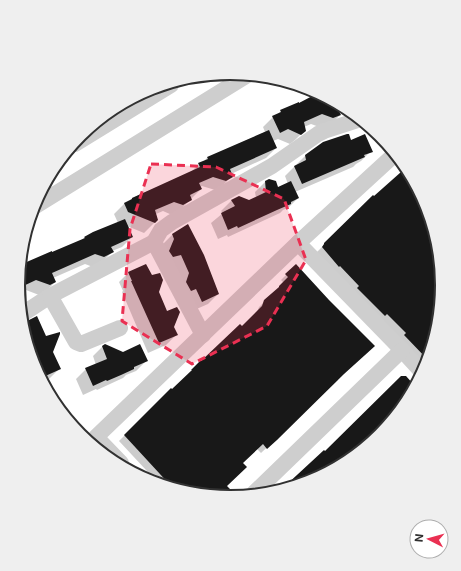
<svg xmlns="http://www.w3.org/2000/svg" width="461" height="571" font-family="Inter,sans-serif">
<rect width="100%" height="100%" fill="#fff"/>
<g fill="#0003">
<polygon points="319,94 341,109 338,111 340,115 330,125 322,128 311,124 304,127 305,130 295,140 290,144 278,139 273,141 276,148 266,158 231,174 231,177 221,187 215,190 202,186 200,187 201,189 180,210 172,215 163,211 156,214 157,220 144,233 127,226 132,237 122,247 112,251 112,252 102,262 93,267 85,264 53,278 55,282 45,292 39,295 26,290 19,293 18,285 22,267 82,240 85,237 118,223 114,214 124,204 129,202 132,198 190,173 199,164 204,161 207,158 265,132 263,127 273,117 277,115 281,111 298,104"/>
<polygon points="351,141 371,151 361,161 356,164 353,167 295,192 298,198 288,208 283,210 280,213 228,237 227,235 218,239 211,223 223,213 221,211 231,201 239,197 249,201 256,198 255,192 265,182 278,188 288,184 285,176 305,156"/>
<polygon points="427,204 443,286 427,367 317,252 325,244"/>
<polygon points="172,235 218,294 208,304 192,311 162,245"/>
<polygon points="296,265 338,380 261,453 257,449 242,463 226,486 229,489 222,496 159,484 119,441 171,389 172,390 257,312 259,307 284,283 281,280"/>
<polygon points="129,272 158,292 176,335 166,345 148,353 122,292 123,291 119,282"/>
<polygon points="26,323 52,352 59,369 49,379 44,381 31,350"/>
<polygon points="103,346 146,361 136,371 126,375 123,378 97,390 96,389 83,395 76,379 86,369 96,365 93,356"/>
<polygon points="405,377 414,386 381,436 312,482 285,487 303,471 325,452"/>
</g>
<g fill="#181818">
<polygon points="318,93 336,106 341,115 333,118 322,114 304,122 306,131 301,135 288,129 280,133 272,116 281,112 280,110 299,102 299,103"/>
<polygon points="269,130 277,148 230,169 233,177 226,181 213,177 199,183 202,189 190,195 192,200 183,205 174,202 155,210 158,220 155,223 128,212 124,203 132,199 132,198 200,167 198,163 208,159 207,157"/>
<polygon points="347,134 349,134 351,140 365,134 373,152 364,155 365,157 302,184 294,166 306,160 305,155 323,142"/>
<polygon points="401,172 413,183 427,204 443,286 428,360 404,335 406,333 387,314 385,316 357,288 359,286 340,266 339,267 322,247 324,244 324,243 373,195 374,196"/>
<polygon points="269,179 276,181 278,187 291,181 299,198 291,202 291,204 277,210 238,228 237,226 228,230 221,213 235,206 231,200 239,196 249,200 266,192 265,181"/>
<polygon points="125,219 133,237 111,247 114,252 104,257 95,254 52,273 56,282 50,285 36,280 19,288 18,285 22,264 52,251 52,252 85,238 84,237 93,232"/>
<polygon points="188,224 204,255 219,294 202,302 196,289 191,291 186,282 189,273 181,255 173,257 169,251 174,239 172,234"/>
<polygon points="146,264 152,275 160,273 163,280 159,292 167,311 177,307 180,312 174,327 178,335 159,343 131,281 132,281 128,272"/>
<polygon points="296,264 329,300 375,346 344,374 277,440 267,449 263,444 243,463 247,467 227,486 230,489 223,496 171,486 124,435 171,388 172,389 192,370 191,370 201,360 201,361 240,324 242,326 262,306 264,300 279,287 279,286 288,277 285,274"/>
<polygon points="37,316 46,336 60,332 60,334 53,352 61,369 43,377 37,363 35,364 32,355 25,322"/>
<polygon points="105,344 123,352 140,344 148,361 134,367 134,369 121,375 107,381 106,380 93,386 85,368 107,359 102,346"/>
<polygon points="401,376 406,376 414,385 381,436 312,482 284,487 324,450 325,451"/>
</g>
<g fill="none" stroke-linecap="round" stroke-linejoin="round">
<g stroke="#cecece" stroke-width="16">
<polyline points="75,144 171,85"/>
<polyline points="34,207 246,76"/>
<polyline points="154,242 161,230 172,222 272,166 318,134 324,131 358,120"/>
<polyline points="298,243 402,350 423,373"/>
<polyline points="24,313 50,296"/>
<polyline points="120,328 81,344 76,342 50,296 154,242 203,335"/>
<polyline points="121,463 96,437 298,243 394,155"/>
<polyline points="254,493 402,350"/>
</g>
</g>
<path fill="#ea3052" fill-opacity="0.2" stroke="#ea3052" stroke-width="3" stroke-dasharray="8 5" stroke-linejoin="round" d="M151,164L216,167L284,199L306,260L267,326L192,364L122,321L130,229Z"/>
<path d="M0 0H461V571H0ZM25 285a205 205 0 1 1 410 0a205 205 0 1 1-410 0Z" fill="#efefef" fill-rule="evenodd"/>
<path fill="none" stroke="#313131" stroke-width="2" d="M25 285a205 205 0 1 1 410 0a205 205 0 1 1-410 0Z"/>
<g transform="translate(429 539) rotate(276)"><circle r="19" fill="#ffffff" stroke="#adadad"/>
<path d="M0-3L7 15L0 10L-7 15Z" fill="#ea3052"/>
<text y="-6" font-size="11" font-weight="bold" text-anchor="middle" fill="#313131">N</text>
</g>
</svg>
